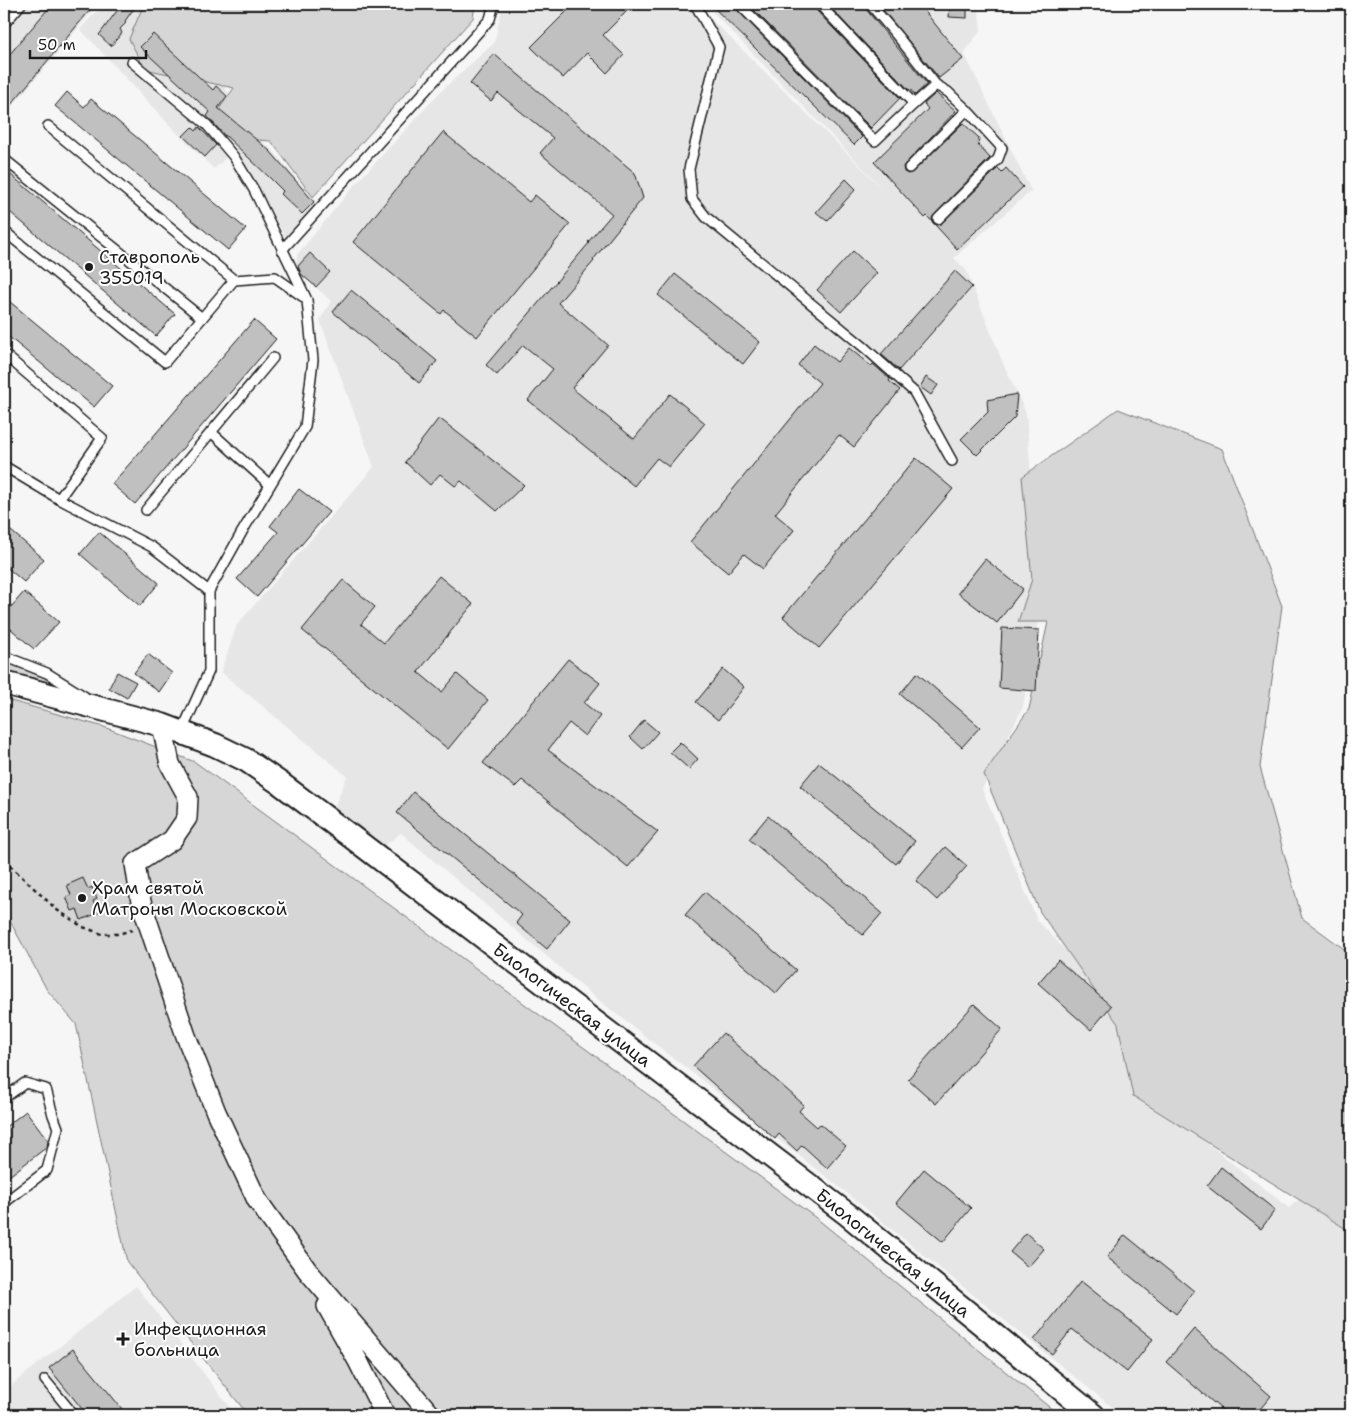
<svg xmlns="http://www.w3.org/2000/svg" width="1355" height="1419" font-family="'Shantell Sans',sans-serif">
<rect width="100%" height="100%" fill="#f6f6f6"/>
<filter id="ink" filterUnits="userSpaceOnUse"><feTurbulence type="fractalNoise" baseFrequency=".02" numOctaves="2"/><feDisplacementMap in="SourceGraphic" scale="10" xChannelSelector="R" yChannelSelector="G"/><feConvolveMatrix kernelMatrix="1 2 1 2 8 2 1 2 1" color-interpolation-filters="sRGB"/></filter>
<g filter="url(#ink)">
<g fill="#e6e6e6">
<polygon points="4,4 98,4 4,116"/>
<polygon points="103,4 150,4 216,76 232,97 224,109 273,151 317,203 286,239 249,170 233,151 214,169 176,132 80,29"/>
<polygon points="503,4 696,4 885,191 705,4 978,4 981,30 964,53 1031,191 954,258 966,270 1003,363 1026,413 1041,603 1023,707 982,789 1037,920 1129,1018 1137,1088 1289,1208 1351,1155 1351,1415 1122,1415 838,1186 591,994 401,833 384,846 333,810 347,776 221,672 237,625 374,467 320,320 331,301 296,269 297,255 353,187 441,91 494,43"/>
<polygon points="136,1286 236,1415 4,1415 4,1391"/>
</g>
<g fill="#d6d6d6" stroke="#797979">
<polygon points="144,4 475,4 473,18 313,197 271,141 245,139 221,136 214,116 234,88 145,69 129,39"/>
<polygon points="1118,409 1222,449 1282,606 1260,767 1302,918 1351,954 1351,1232 1133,1096 1118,1024 1040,912 984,774 1029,709 1048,622 1018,622 1032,579 1022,477"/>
<polygon points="4,661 50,680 51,683 48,685 4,673"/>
<polygon points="4,699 104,727 195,762 816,1218 1059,1415 248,1415 127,1262 76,1024 47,990 4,910"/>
</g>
<g fill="#c0c0c0" stroke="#1c1c1c">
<polygon points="52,4 95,4 4,113 4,61"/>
<polygon points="122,4 137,4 125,21 126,23 120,29 122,33 111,46 99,35"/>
<polygon points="574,4 634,4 603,35 624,55 607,73 587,53 563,78 531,47"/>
<polygon points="710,4 733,4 735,8 862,137 854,145"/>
<polygon points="748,4 813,4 814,8 900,98 871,128"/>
<polygon points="827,4 864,4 865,8 927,84 915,95 910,89 909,90"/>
<polygon points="878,4 919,4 963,59 939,78"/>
<polygon points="950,4 967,4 967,18 949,17"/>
<polygon points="153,34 213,90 216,86 227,96 218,108 270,151 314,202 302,214 281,194 283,191 271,179 225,135 225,136 207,116 210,112 140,47"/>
<polygon points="494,54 635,173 643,198 593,260 594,261 558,303 608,345 572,388 634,439 670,394 705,423 669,467 657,458 634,486 528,400 553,369 523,345 497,375 486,365 589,243 588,242 612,214 540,153 553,138 498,93 491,101 470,84"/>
<polygon points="67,92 84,107 91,99 246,229 228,250 55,106"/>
<polygon points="936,93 956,111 905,164 903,167 904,172 908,174 913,172 963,123 979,138 978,145 990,158 934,215 932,218 933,223 937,225 942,223 998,168 1002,172 1006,168 1023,187 957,249 927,216 925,218 874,162 928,109 924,104"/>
<polygon points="192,127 196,131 199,127 216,145 205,157 183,136"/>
<polygon points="443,132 529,202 535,195 570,224 477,337 444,310 441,314 353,242"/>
<polygon points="4,169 175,314 156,336 4,207"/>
<polygon points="846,179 856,189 827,221 816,212"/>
<polygon points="853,251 877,273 841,312 817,290"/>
<polygon points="310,253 330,272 316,287 301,274 298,266"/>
<polygon points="955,271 972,287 899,370 881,354"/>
<polygon points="675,274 760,342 743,364 658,295"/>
<polygon points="351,290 437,361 419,383 333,312"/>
<polygon points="4,297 112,386 94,407 4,333"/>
<polygon points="254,320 276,339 135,504 112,484"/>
<polygon points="814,344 837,362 849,348 871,366 873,364 890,379 889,381 900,390 854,447 839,435 775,514 794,530 763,569 744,554 728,573 690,542 820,383 798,365"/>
<polygon points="926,377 938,385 931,395 920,387"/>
<polygon points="1017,394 1015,417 977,455 961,439 988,412 987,400"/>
<polygon points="439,418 524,485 497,511 461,481 455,486 440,474 430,485 405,462"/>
<polygon points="916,458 953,489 819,648 783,617"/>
<polygon points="299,489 329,512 257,597 237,579 278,532 270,526"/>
<polygon points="4,525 44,559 24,582 4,565"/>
<polygon points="99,532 159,583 140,606 80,554"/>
<polygon points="985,559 1023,589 997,623 958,593"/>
<polygon points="439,576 473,604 418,672 442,692 457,674 488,700 448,749 302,630 343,580 375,607 361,624 384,643"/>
<polygon points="24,592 59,622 34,649 4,623 4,615"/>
<polygon points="1002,628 1039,630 1036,691 999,688"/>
<polygon points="148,654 172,673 159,692 134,673"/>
<polygon points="568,659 600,683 584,703 600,716 585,736 569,723 548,750 658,832 628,867 522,780 515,787 483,763"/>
<polygon points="723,669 744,687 718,720 696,702"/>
<polygon points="117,672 136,682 127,698 109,688"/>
<polygon points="917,673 980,727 962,747 900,694"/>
<polygon points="644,720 658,732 643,749 630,737"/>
<polygon points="680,742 698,759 689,769 670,752"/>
<polygon points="819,763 915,841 896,864 800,786"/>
<polygon points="413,792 570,920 547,949 516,923 522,915 397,813"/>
<polygon points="768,816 882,913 863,935 749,839"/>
<polygon points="945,847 967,866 937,900 916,881"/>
<polygon points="83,878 88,889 92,887 97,899 93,901 98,913 81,920 77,909 72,911 66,897 71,895 67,885"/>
<polygon points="705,892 796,970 776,993 685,915"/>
<polygon points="1058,960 1111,1006 1091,1030 1038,983"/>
<polygon points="974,1004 1002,1029 936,1104 908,1079"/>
<polygon points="723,1033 804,1105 799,1111 817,1127 820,1124 846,1146 827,1168 802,1145 797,1151 779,1134 775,1139 693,1066"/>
<polygon points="26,1111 48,1140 47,1147 4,1180 4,1128"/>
<polygon points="1221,1167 1275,1210 1261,1229 1207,1186"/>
<polygon points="924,1169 971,1208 943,1242 896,1203"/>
<polygon points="1026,1233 1044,1249 1028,1267 1010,1252"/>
<polygon points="1125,1235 1194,1291 1176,1314 1107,1257"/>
<polygon points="1081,1281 1153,1339 1127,1372 1072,1329 1052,1354 1034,1340"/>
<polygon points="1194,1329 1271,1396 1255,1415 1228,1415 1166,1362"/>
<polygon points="73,1349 127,1415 87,1415 49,1368"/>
</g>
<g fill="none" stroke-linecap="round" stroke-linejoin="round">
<defs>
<g id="service">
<polyline points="695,4 719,47 689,169 692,199 706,217 865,348 914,392 952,461"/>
<polyline points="739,4 875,141 914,104 936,85"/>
<polyline points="819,4 914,104"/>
<polyline points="870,4 899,38 936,85 948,92 967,110 1002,148 998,159 938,219"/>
<polyline points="4,24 21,4"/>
<polyline points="132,62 207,125 234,157 254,190 307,300 313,360 305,427 242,532 209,591 209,671 182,731"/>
<polyline points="48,126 234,280 275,277 305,298"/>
<polyline points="4,159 202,318"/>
<polyline points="909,168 967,110"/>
<polyline points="4,231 165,362 234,280"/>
<polyline points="282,250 490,19 494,4"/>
<polyline points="4,354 102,438 59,499 152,547 209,591"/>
<polyline points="211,432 270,485"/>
<polyline points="4,466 59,499"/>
<polyline points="146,510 273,358"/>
<polyline points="4,656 47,673 84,696"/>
<polyline points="4,1098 25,1083 46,1089 53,1115 58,1128 47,1170 4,1203"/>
<polyline points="45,1380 74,1415"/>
</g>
<g id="minor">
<polyline points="162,725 170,764 188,797 187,818 172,840 135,864 141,902 186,1036 216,1112 257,1200 307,1270 431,1415"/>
<polyline points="327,1306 358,1361 385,1415"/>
</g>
<polyline id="tertiary" points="4,683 162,725 215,745 246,760 281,784 353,838 847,1214 1093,1415"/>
</defs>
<use href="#service" stroke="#1c1c1c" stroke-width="12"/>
<use href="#minor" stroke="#1c1c1c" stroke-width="22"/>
<use href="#tertiary" stroke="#1c1c1c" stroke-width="26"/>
<polyline stroke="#1c1c1c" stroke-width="2.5" stroke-dasharray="4 4" stroke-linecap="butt" points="4,860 57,910 83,927 102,934 118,934 132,930"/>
<use href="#service" stroke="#fff" stroke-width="9"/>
<use href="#minor" stroke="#fff" stroke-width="19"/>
<use href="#tertiary" stroke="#fff" stroke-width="22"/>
</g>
</g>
<g fill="#1c1c1c" stroke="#fff" stroke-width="2">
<circle cx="89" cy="267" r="5"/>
<circle cx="82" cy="898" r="5"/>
<path d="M120.5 1331.5h5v5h5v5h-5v5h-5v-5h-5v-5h5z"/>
</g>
<g text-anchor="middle" stroke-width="4" stroke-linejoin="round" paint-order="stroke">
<g font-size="18" fill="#1c1c1c" stroke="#fff" text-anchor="start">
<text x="99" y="263">Ставрополь<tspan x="99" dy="21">355019</tspan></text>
<text x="92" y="894">Храм святой<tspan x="92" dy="21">Матроны Московской</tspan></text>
<text x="134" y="1335">Инфекционная<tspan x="134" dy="21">больница</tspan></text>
</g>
<g font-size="18" fill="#1c1c1c" stroke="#fff">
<text transform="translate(572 1005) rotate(37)" y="6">Биологическая улица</text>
<text transform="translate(893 1253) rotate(39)" y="6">Биологическая улица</text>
</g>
</g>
<rect width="1355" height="1419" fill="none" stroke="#fff" stroke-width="20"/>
<rect x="10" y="10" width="1335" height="1399" fill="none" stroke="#1c1c1c" stroke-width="2" filter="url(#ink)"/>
<path d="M30 50v8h116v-8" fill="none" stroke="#1c1c1c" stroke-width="2.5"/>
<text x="38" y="50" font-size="15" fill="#1c1c1c" stroke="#ffffff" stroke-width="4" paint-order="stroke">50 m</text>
</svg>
